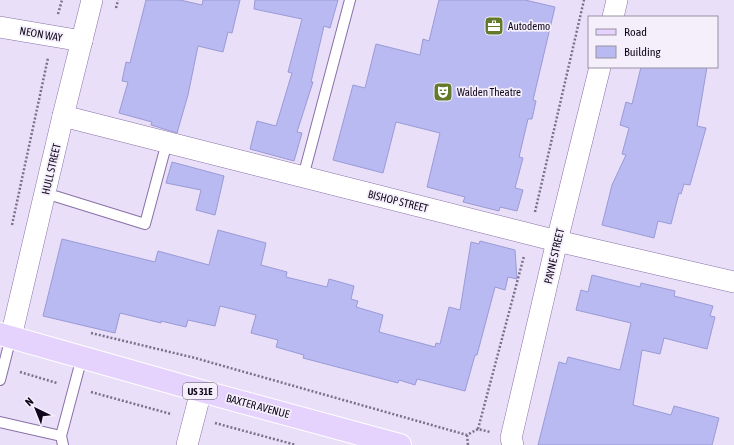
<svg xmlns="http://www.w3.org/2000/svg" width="734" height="445" font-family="'Asap Condensed',sans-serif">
<rect width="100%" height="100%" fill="#e9dff8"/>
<g fill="#b9baf2" stroke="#9a9ad7">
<polygon points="146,0 180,0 202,5 203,0 240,0 232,33 228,32 223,52 198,46 188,95 177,133 151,125 152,122 119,113 128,82 122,81 126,62 130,63"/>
<polygon points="255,0 338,0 330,28 324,26 311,82 313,82 297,132 302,133 294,161 250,149 257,121 276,126 292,73 288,72 302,19 254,9"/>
<polygon points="439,0 525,0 555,7 533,100 536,101 532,119 528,119 519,157 523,158 515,188 523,190 517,211 500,207 499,211 463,202 465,197 427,187 440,133 396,122 383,173 333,160 353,85 365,88 376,44 420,55 423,39 429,41"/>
<polygon points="641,67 707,67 697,126 706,128 690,185 684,184 681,194 679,193 671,224 658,221 654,238 602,225 612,185 626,155 622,154 629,128 620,125 626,102 632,104"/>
<polygon points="172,162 224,176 215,215 196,210 201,190 166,183"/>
<polygon points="218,230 266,243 261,265 287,272 286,277 327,287 329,279 354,286 351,299 358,301 356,307 383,315 379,332 435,347 436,343 440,344 449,307 460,310 471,242 479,244 480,241 515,250 517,279 508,277 505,290 495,287 477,355 475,355 465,391 417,379 415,385 399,380 398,383 303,358 304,355 276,347 278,340 251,333 256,315 220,306 215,326 188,320 186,327 161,321 161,323 120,313 115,333 43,316 62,239 155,262 158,251 209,265"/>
<polygon points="592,275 640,287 641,283 675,291 674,296 713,306 710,316 715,317 707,349 664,338 660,354 642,350 633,405 671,415 674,406 719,418 712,445 538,445 559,362 566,364 568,357 620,370 631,323 576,310 581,290 588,292"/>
</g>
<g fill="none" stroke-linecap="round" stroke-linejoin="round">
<defs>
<g id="service">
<polyline points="303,177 350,0"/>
<polyline points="45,193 145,224 167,142"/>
<polyline points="0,380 11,337"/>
<polyline points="0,422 61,436 63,445"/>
<polyline points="61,436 82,357"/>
</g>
<g id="minor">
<polyline points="613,17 617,0"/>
<polyline points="0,27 82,41"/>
<polyline points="63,116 557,241 734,282"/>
<polyline points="11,337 63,116 92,0"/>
<polyline points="187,445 201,391"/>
<polyline points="513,445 511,438 557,241 600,67"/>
</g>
<polyline id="primary" points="0,334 201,391 400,445"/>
</defs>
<use href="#service" stroke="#8970a8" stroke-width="12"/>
<use href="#minor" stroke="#8970a8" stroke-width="22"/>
<use href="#primary" stroke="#fff" stroke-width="24"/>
<g stroke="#7a7087" stroke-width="2.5" stroke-dasharray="2 2" stroke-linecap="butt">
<polyline points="116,8 118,0"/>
<polyline points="58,14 62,0"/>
<polyline points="535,212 584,0"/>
<polyline points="12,225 48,58"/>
<polyline points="91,333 195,358 467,435 478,429 490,432"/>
<polyline points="20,372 57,383"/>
<polyline points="91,392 171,414"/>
<polyline points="215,423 296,445"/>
<polyline points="478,429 524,256"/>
<polyline points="467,435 468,445"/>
</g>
<use href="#service" stroke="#fff" stroke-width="10"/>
<use href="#minor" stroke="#fff" stroke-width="21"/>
<use href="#primary" stroke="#e5d3fd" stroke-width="22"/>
</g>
<defs>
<symbol id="office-square" viewBox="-11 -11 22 22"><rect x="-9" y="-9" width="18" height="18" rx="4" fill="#637a2c" stroke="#f4effb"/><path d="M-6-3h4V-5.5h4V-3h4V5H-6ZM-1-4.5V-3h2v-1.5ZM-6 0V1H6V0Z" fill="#fff"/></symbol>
<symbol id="theatre-square" viewBox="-11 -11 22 22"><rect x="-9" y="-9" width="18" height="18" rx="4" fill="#637a2c" stroke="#f4effb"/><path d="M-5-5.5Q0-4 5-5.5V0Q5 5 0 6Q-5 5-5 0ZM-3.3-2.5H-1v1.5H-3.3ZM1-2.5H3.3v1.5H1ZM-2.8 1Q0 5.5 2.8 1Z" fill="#fff"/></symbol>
</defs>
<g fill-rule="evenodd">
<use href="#office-square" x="483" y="15" width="22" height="22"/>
<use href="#theatre-square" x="432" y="81" width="22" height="22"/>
</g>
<g text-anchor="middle" stroke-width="3.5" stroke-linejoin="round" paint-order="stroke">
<rect fill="#f4effb" stroke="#554d5f" stroke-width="1" x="183" y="383" width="34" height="16" rx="3"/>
<g font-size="10" font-weight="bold" fill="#11071c">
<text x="200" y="395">US 31E</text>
</g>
<g font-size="11" fill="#11071c" stroke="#f4effb" text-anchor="start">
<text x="508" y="30">Autodemo</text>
<text x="457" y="96">Walden Theatre</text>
</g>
<g font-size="11" fill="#11071c" stroke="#f4effb">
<text transform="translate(41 34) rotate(10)" y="4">NEON WAY</text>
<text transform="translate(51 169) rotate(-77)" y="4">HULL STREET</text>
<text transform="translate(398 201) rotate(14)" y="4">BISHOP STREET</text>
<text transform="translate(554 256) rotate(-77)" y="4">PAYNE STREET</text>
<text transform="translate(258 406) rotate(15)" y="4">BAXTER AVENUE</text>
</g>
</g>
<rect x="588" y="16" width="130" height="52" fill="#f4effb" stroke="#9992a2"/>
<rect x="596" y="29" width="20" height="6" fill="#e5d3fd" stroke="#9992a2"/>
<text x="624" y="36" font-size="12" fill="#11071c">Road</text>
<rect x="596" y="46" width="20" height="12" fill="#b9baf2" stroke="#9992a2"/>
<text x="624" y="56" font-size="12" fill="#11071c">Building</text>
<g transform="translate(36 409) rotate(317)" stroke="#f4effb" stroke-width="3" paint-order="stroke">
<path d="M0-3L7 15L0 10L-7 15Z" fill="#11071c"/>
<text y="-6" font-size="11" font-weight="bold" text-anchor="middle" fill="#11071c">N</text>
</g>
</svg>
